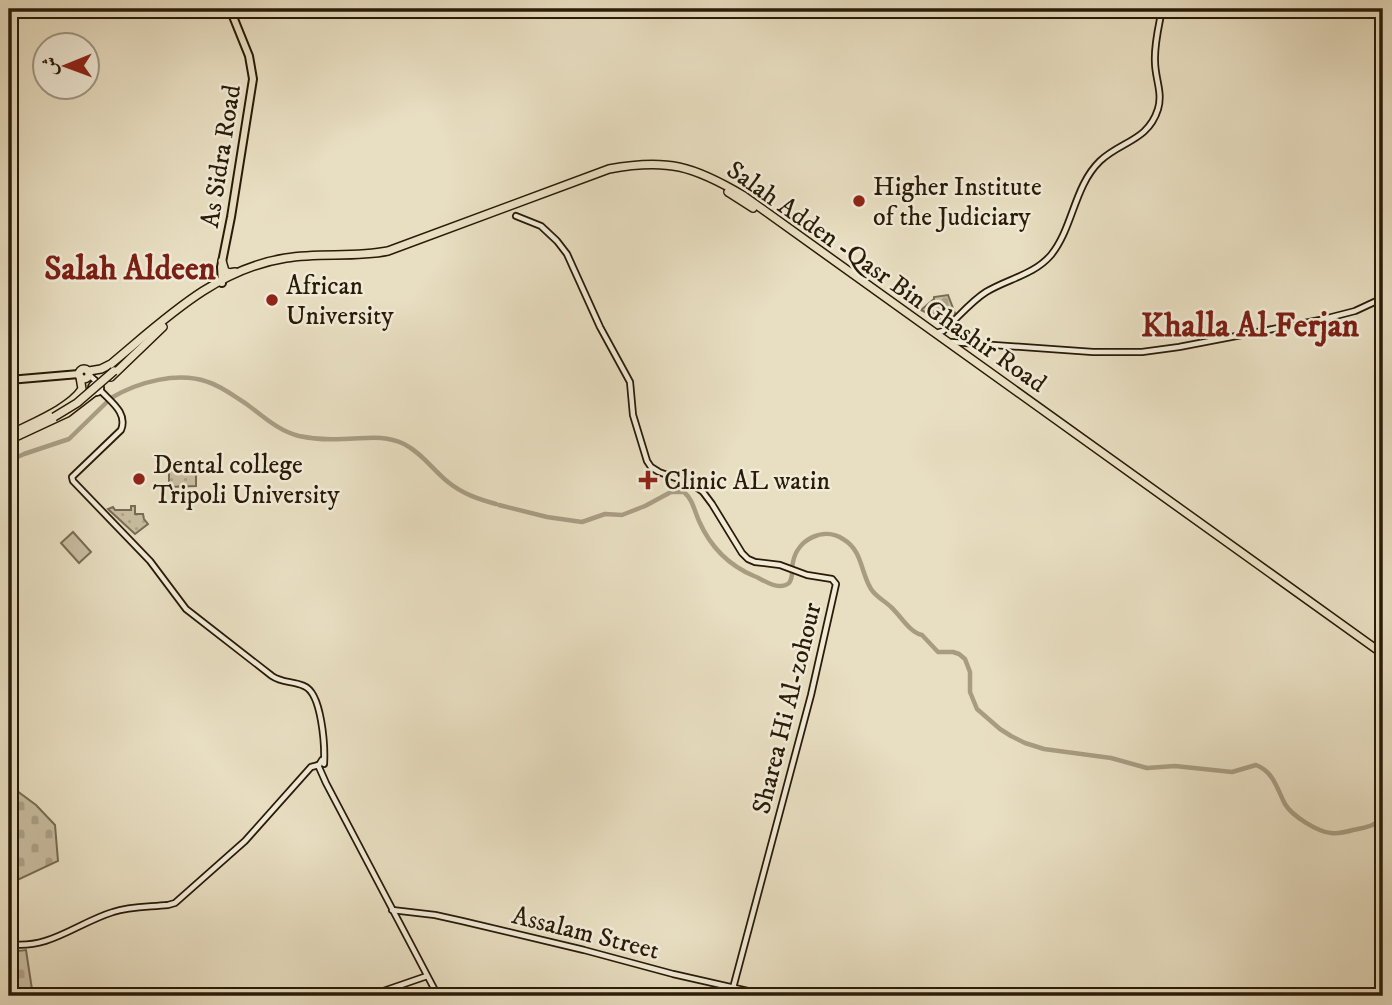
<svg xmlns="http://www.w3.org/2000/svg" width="1392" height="1005" font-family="'IM FELL DW Pica',Amiri,serif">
<defs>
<pattern id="grass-dots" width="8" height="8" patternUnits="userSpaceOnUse" patternTransform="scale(1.75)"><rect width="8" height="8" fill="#c8bda1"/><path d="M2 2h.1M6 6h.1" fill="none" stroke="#aca289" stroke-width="1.8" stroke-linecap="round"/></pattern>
<pattern id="cemetery-stones" width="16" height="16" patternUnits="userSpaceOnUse" patternTransform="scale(1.75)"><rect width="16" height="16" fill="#c8bda1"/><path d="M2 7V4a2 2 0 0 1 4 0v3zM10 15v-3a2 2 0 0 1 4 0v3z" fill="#aca289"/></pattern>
</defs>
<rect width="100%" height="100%" fill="#e8dec1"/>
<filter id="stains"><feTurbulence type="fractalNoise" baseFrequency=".00286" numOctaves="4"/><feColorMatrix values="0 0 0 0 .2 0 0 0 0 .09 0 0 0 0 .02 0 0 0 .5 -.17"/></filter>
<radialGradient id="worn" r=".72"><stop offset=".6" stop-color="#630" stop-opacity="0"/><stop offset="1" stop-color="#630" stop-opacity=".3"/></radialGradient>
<g fill="url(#grass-dots)" stroke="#786c54" stroke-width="2">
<polygon points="196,466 196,486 169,487 169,467"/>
<polygon points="131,506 135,506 135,514 143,514 144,519 148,524 135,534 108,509 113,507 115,510 131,510"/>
</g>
<g fill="url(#cemetery-stones)" stroke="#786c54" stroke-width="2">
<polygon points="948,295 956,316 945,322 921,310 934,299 934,297"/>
<polygon points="9,785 36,805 55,825 58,861 9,884"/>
<polygon points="26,950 33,996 9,996 9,952"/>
</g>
<polygon fill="#c8bda1" stroke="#786c54" stroke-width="2" points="73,532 91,552 79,563 61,543"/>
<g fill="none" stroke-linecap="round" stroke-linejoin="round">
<g stroke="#a79c82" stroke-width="4.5">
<path d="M111,398C138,382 178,371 208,382C221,386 234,396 245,403C262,415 278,431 299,436C313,439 327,440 342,439C365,439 382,434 404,444C422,453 433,470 448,482C463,494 478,499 496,504"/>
<polyline points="9,461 24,454 69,439 107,402"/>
<path d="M499,505L547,517L582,522L605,514L622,515L645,506L671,492H684C693,500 694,510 699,521C710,546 728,565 754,576C762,579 771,586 779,586C783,586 786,586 789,583C794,577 791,569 793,562C797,540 823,526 843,539C863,551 860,571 871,589C876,597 885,601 891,607C901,616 909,632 922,635L938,652H953L959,654L965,659L970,672V692L977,709L1000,729L1011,736L1025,743L1044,749L1111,758L1147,768L1175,766L1232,772L1256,765C1274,772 1277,789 1285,804C1292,816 1318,832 1331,833C1339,834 1346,832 1353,830C1366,827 1374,827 1383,817"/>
</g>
<defs>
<g id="secondary">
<polyline points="835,9 839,9"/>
<polyline points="516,216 541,226 557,241 567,254 600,327 630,382 633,415 647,461 651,467 659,472 692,484 703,492 712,504 742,553 748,559 755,562 780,565 807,575 832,579 836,584 811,695 733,988"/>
<path d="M936,333L943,331C957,319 970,302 986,292C1007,279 1034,275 1051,255C1073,228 1074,186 1100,161C1121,141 1148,141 1158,109C1163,93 1155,78 1155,62C1154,44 1159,26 1162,9"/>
<polyline points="951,342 1093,352 1142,352 1179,347 1320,320 1355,311 1383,298"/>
<polyline points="89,375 97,382"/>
<circle cx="96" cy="388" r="5"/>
<path d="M100,390C111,402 128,413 121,430L72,477L73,481L150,561L186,609L272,676C282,683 293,681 304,686C322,693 325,746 324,764"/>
<polyline points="318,765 326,783 438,996"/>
<polyline points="392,910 435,915 462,921 584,950 673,974 770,996"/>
<path d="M9,944C49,950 77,923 113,912C130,906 149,907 168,905L175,903L245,841L311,767L319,765L322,760"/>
<path d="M296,996C309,992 324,992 336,996"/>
<polyline points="369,996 427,976"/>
</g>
<g id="primary">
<polyline points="222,283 221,267 231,217 253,79 249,56 230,9"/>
<polyline points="9,380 79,374"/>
</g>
<g id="highway">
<polyline points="728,192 753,208"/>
<polyline points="222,261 225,271 229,273 235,272"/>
<circle cx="84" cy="374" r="5"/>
<path d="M89,371L101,369L111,364C164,320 215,269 286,258C320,252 353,258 388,251L609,169C667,158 694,166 744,196L1383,654"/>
<polyline points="111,377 163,327"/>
<path d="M9,435C31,423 69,409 82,389L80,377"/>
<polyline points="9,440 67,413 93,393"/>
</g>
</defs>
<use href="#secondary" stroke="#291b07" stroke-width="8"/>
<use href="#primary" stroke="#291b07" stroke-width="10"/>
<use href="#highway" stroke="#291b07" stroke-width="10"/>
<use href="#secondary" stroke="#f0ead7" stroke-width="4.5"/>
<use href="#primary" stroke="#e8dec1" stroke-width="6"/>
<use href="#highway" stroke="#e8dec1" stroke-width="7"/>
<defs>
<polyline id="highway-bridge" points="54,417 77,403 114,371"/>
</defs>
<use href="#highway-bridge" stroke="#291b07" stroke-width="10" stroke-linecap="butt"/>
<use href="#highway-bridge" stroke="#e8dec1" stroke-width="7"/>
</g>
<g fill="#8f2418" stroke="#f0ead7" stroke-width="2.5">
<circle cx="859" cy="201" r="7"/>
<circle cx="272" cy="300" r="7"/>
<circle cx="139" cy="479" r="7"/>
<path d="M644.5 469.5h7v7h7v7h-7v7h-7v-7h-7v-7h7z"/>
</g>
<g text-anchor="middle" stroke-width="5" stroke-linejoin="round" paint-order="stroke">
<g font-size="26" fill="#291b07" stroke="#f0ead7">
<text transform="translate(220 156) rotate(-81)" y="9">As Sidra Road</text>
<text transform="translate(887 276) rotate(35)" y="9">Salah Adden -Qasr Bin Ghashir Road</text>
<text transform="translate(786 708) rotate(-76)" y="9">Sharea Hi Al-zohour</text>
<text transform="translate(586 932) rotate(14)" y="9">Assalam Street</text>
</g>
<g font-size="26" fill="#291b07" stroke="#f0ead7" text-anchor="start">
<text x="873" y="195">Higher Institute<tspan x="873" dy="30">of the Judiciary</tspan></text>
<text x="286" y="294">African<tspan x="286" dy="30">University</tspan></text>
<text x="153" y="473">Dental college<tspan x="153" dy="30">Tripoli University</tspan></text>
<text x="664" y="489">Clinic AL watin</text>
</g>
<g font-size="33" font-weight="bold" fill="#7a1f14" stroke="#f0ead7">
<text x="130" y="279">Salah Aldeen</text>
<text x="1250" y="336">Khalla Al Ferjan</text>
</g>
</g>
<rect width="1392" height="1005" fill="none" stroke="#e8dec1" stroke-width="35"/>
<rect x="10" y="10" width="1371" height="984" fill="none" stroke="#291b07" stroke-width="3.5"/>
<rect x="18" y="18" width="1357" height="970" fill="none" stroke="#291b07" stroke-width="2"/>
<g transform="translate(66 66) rotate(269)"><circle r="33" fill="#f0ead7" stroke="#a09784" stroke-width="2"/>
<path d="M0-5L12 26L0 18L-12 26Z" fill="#8f2418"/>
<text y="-10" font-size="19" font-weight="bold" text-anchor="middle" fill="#291b07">ش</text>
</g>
<rect width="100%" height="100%" filter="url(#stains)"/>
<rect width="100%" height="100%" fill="url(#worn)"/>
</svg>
